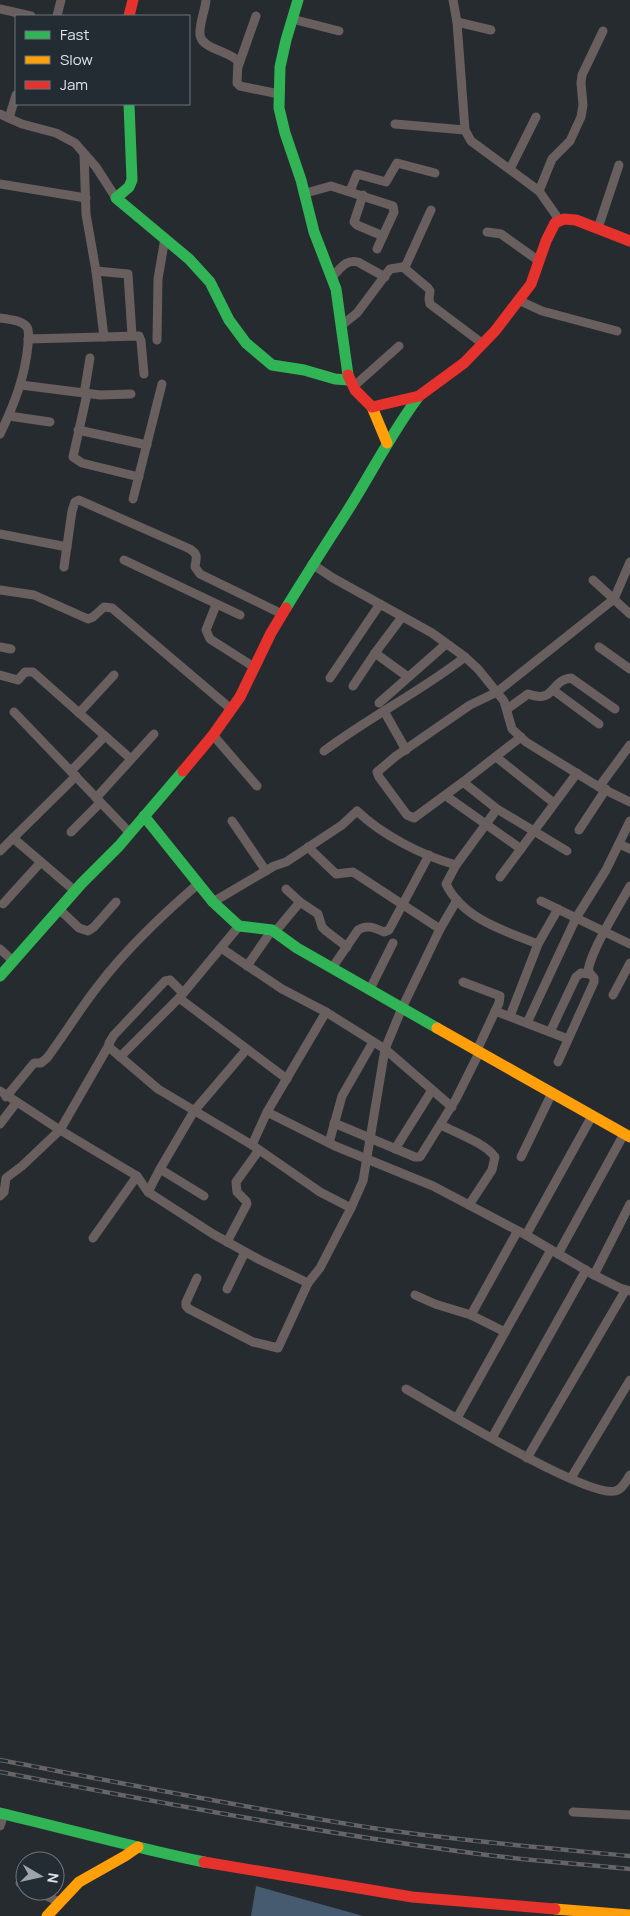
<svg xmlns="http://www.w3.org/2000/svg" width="630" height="1916" font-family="Manrope,sans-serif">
<rect width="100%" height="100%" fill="#262b30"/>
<polygon fill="#465a70" points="256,1886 363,1916 251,1916"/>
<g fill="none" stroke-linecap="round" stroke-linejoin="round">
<g stroke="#685f5e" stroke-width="9">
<path d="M206,0C205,11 199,24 200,35C202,49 229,51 238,61L237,83L240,86L279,94"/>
<polyline points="453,0 457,22 465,130 471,141 539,191 560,221"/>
<polyline points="0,9 31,16"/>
<polyline points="57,16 61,0"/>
<polyline points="292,19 339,31"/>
<polyline points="457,22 491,30"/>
<polyline points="238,67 256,16"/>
<polyline points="0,114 22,124 56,133 75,143 96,167 116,198"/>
<polyline points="9,118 16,95"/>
<polyline points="395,124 465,130"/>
<polyline points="84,154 86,214 96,271 104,337"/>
<polyline points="510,169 536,117"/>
<polyline points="0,184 86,198"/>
<polyline points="350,191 357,174 386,182 397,163 435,173"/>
<polyline points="539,191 552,159 570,141 581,117 583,105 581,83 582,75 603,31"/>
<polyline points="306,193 331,186 393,206 394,212 377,249"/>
<polyline points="363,195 354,222 357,225 383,236"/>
<polyline points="598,228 619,165"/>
<polyline points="487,232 501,234 539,261"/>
<polyline points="403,267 428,288 430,291 429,299 430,304 483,344"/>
<polyline points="96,271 128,274 132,335"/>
<path d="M333,276C341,268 346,259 358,262L385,277"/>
<polyline points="518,300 542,311 617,331"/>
<path d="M0,318C7,319 21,320 26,326C30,330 28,339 28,345C25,377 14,405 0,434"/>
<polyline points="342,325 357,313 390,269 403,267 406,265 431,210"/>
<polyline points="28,339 139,336 141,341 144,374"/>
<polyline points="157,340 158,279 165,238"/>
<polyline points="21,385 100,395 131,394"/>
<polyline points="353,387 399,346"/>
<polyline points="84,394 90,358"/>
<polyline points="87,394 73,457 82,463 139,477"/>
<polyline points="9,416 50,422"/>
<polyline points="78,430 147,445"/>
<polyline points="133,499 162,384"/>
<polyline points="0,534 67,547"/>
<polyline points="124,560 240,615"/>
<polyline points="312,564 333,578 432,633 465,657 478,669 504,701 512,729 526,742 599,787 630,802"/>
<path d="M64,567L72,511L75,502L79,500L190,549C199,555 196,558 195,567L200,574L282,614"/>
<polyline points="593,580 630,614"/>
<polyline points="0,590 34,595 88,619 93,617 104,607 112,608 231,709"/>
<polyline points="216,605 206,630 210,639 254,667"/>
<polyline points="0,647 11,649"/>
<polyline points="599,647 630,669"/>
<polyline points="375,653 408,677"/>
<polyline points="0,675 18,680 25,672 33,672 131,759"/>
<polyline points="330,678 380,604"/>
<polyline points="353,686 375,653 402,617"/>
<polyline points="553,690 599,724"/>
<polyline points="379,703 446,644"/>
<path d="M507,709L528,694C556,704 550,680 571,678L615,709"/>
<polyline points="384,711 406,750"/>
<polyline points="14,712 130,833"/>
<polyline points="79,713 114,675"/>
<polyline points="213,735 257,786"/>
<path d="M521,737L463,782L497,809L456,865L446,884C463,919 505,931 538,944"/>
<path d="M324,751C369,717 420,692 465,657"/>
<polyline points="496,757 554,803"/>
<polyline points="71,771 105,736"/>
<polyline points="463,782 414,818 407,815 379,777 377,772 396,756 454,716 470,705 497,692 614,599 630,562"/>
<polyline points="599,787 630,745"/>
<polyline points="446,796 521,849"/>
<polyline points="96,798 154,734"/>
<polyline points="497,809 567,851"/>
<polyline points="232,821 266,871"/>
<polyline points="579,830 606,789"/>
<polyline points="71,832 100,803"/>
<polyline points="13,838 75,891"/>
<polyline points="619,844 630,849"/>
<polyline points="308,847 336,874 353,872 440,929"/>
<polyline points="0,851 76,776"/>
<polyline points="500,877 577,773"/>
<polyline points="286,889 300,902 318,914 322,927 326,931 347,947"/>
<polyline points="541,901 630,944"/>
<path d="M213,902L274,866L286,862L342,825L357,811C382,835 423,856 456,865"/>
<polyline points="3,904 41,862"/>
<polyline points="59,909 79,928 88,931 94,927 116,902"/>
<polyline points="275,932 300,902"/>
<polyline points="221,948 282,989 326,1012 385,1049 452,1107"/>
<polyline points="0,949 13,961"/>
<polyline points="247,966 272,930"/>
<path d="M332,968L358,930C367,924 375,928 384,932L389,930L429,855"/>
<polyline points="463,982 500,996 499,1003 477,1050"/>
<polyline points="370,989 393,943"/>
<polyline points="183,993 170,980 165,981 114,1035 109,1043 110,1048 158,1089 252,1145 320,1192 351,1208 320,1268 308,1283"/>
<polyline points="613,995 630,963"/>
<polyline points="180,997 239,926"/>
<polyline points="495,1011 568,1039"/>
<polyline points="510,1016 538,944 558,909"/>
<polyline points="527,1023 576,918 606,870 630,821"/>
<polyline points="550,1032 576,977 581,973 590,974"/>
<polyline points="120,1057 179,998 287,1079"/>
<path d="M558,1062L594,982V978L588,971C591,950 619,906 630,886"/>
<polyline points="0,1091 60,1130 137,1176 148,1192 213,1234 260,1260 308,1283 278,1348 253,1342 189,1309 186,1306 186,1302 197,1278"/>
<path d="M6,1097L34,1063H41L47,1058C64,1035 80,1009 98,986C127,948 162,915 198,884"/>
<polyline points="267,1112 335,1146 433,1186 526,1235"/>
<polyline points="592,1116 526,1235 594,1275 620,1288 630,1291"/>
<polyline points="334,1123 415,1157 420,1157 456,1099 480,1051"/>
<polyline points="0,1124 16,1103"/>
<path d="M441,1125C456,1133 485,1143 495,1157L492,1170L469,1205"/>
<polyline points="329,1143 342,1096 373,1042"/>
<polyline points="252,1145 267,1112 326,1012"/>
<polyline points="395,1149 432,1090"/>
<polyline points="521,1157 552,1093"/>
<polyline points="160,1169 204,1196"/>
<polyline points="148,1192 160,1169 194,1111 246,1050"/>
<polyline points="0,1196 4,1192 6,1178 22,1166 60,1130 109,1045"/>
<polyline points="351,1208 363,1181 385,1049 402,1008 440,929 457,900"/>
<polyline points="93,1238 137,1176"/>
<polyline points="227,1242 247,1204 246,1201 237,1192 236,1182 259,1150"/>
<polyline points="558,1254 624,1134"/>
<polyline points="594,1275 630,1204"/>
<polyline points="227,1289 245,1252"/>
<polyline points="415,1295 435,1304 471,1315 505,1332"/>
<polyline points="471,1315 517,1232"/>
<path d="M406,1389C438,1407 587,1498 615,1491C622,1490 626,1481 630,1475"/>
<polyline points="457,1418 551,1250"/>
<polyline points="492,1438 586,1270"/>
<polyline points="527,1458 625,1291"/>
<polyline points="571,1478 630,1380"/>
<polyline points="573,1812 630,1815"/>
<polyline points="0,1826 4,1814"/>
<polyline points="20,1883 25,1885"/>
<polyline points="36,1891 59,1902"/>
</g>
<g stroke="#30b455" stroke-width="11">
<polyline points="298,0 286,40 280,67 279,108 285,133 301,180 314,232 336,289 348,375"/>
<polyline points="129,104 132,180 129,187 116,198 189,259 210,282 229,320 246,343 272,365 304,370 335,379 348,380"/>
<path d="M286,608C306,575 327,543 348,510C372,472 392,432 419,396"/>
<polyline points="144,816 213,902 239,926 272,930 297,948 437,1028"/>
<polyline points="0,976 82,883 119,846 183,771"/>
<path d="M0,1813C68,1829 136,1848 204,1862"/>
</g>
<g stroke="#ff9f0a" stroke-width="11">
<polyline points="372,407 387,443"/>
<polyline points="437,1028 630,1137"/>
<polyline points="555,1909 630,1915"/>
<polyline points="47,1916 79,1882 125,1856 138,1847"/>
</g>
<g stroke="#e5322d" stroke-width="11">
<polyline points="129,16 133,0"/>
<polyline points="348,375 355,390 372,407 419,396"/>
<polyline points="419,396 464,363 495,331 531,284 546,241 555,223 564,219 576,220 630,241"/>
<polyline points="183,771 213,735 240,697 271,633 286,608"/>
<polyline points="204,1862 412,1897 555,1909"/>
</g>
<defs>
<g id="rail">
<path d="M0,1760C126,1784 252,1809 379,1829C462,1841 546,1848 630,1856"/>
<path d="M0,1772C162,1803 324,1834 487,1855C535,1861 582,1864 630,1869"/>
</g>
</defs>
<use href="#rail" stroke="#666466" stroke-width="4.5"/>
<use href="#rail" stroke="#232b33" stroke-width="2.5" stroke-dasharray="8" stroke-linecap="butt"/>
</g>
<rect x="15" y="15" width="175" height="90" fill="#232b33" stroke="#6f757d"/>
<rect x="25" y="31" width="25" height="8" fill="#30b455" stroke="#6f757d"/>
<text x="60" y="40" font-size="15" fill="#e0e5eb">Fast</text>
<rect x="25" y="56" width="25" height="8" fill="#ff9f0a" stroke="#6f757d"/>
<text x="60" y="65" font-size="15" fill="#e0e5eb">Slow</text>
<rect x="25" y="81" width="25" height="8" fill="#e5322d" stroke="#6f757d"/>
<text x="60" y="90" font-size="15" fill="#e0e5eb">Jam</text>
<g transform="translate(40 1876) rotate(99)"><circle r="24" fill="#232b33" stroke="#6f757d"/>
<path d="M0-4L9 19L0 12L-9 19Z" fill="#9fa4aa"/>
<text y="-8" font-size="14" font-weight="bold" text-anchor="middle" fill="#e0e5eb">N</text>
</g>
</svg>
